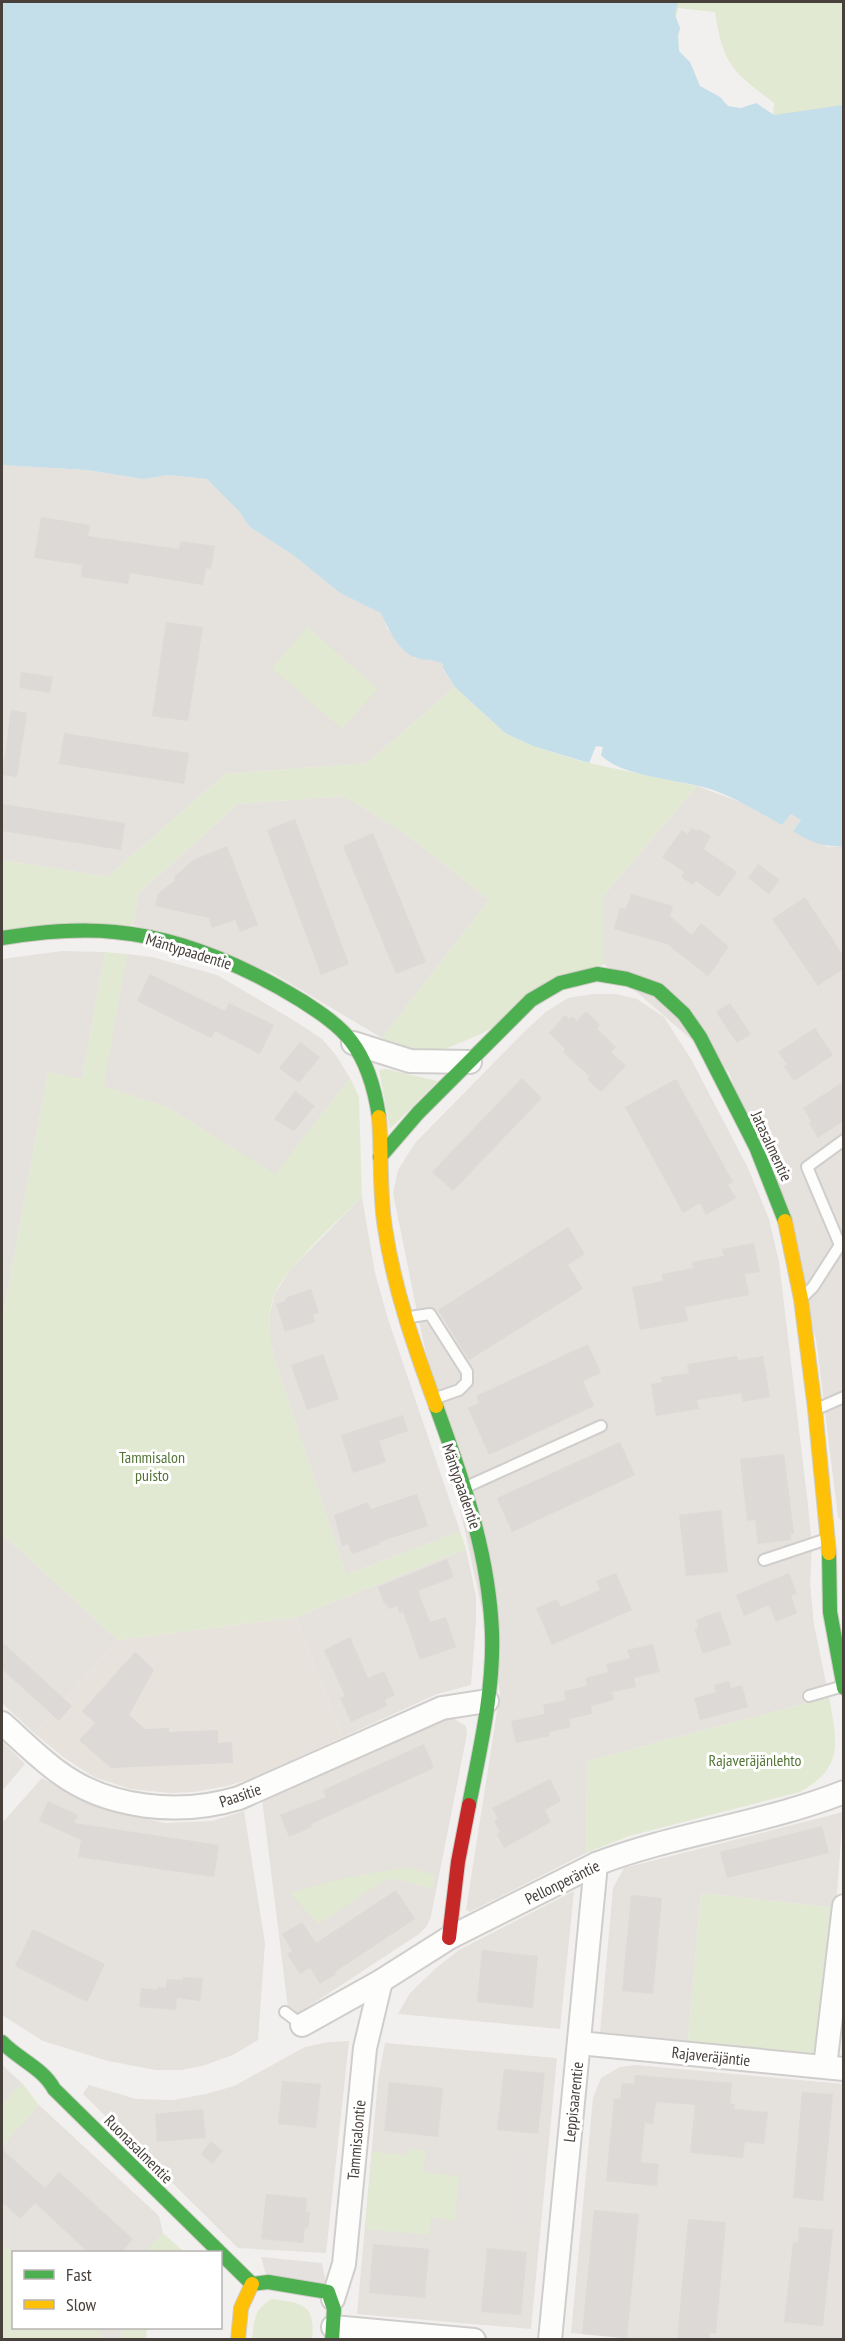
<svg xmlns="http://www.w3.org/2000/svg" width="845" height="2341" font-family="'PT Sans Narrow',sans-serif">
<rect width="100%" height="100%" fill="#f2f0ee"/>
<g fill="#e5e1dd">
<polygon points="2,465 87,470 143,479 168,475 207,479 240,511 250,527 293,555 340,593 382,613 387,628 402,647 415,658 433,660 435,659 444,665 442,668 455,687 367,763 225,774 107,877 2,860"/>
<polygon points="697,786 743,803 782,825 791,814 801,820 793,831 828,847 840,846 843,850 843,1522 838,1517 816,1339 729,1072 604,964 604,895"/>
<polygon points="344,796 406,834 489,900 382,1038 271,972 133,925 139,893 238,804"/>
<polygon points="62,951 105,952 82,1079 48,1072 2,1322 2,959"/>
<polygon points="127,954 152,957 217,975 295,1021 322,1039 335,1054 350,1078 275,1175 167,1107 103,1086"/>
<polygon points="593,994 616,994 637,999 664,1017 691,1059 748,1168 769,1219 779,1262 808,1505 812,1548 810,1583 814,1625 829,1697 587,1761 586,1853 470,1912 466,1910 500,1692 417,1312 393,1193 398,1170 415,1143 527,1029 547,1011 568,998"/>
<polygon points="362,1197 375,1273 388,1319 460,1531 346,1575 274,1358 269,1332 270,1314 274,1295 291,1269"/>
<polygon points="2,1534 118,1640 34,1733 2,1703"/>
<polygon points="466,1549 476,1596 476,1621 471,1685 437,1694 343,1737 296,1617"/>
<polygon points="451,1717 466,1726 467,1734 431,1916 427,1926 419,1934 294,2016 288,2008 262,1799 438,1718"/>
<polygon points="2,1741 25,1764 2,1791"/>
<polygon points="42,1778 79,1798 120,1813 165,1823 212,1821 244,1811 265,1943 258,2040 233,2055 202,2066 181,2070 156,2070 108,2061 43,2041 2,2015 2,1823"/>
<polygon points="843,1812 836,1908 701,1893 688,2041 600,2033 613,1888 624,1868"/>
<polygon points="574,1891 560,2029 398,2014 410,1993 436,1968 459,1950"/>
<polygon points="349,2041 326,2253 238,2248 83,2094 89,2085 136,2099 173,2100 206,2094 234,2086 305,2047 329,2042"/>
<polygon points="385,2043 557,2058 531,2329 357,2314 378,2080"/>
<polygon points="2,2065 22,2083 2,2106"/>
<polygon points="636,2065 843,2084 843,2339 640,2340 571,2333 593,2098 601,2078 620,2067"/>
<polygon points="39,2105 159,2216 163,2233 146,2252 14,2252 14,2328 121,2328 122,2339 2,2340 2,2146"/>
</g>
<polygon fill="#e7e2db" points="296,1617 343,1737 256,1777 227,1786 194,1792 171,1793 130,1789 94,1777 63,1757 34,1733 118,1640"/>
<g fill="#e2e9d2">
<path d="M535,2H843V143L773,115L774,103C732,71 723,65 715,12L678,8L676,18L680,28L678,36L679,51L693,69Z"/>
<polygon points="308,627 378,689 342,729 272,668"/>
<polygon points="455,687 505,733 533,746 584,762 697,786 604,895 604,964 481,1034 443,1050 410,1052 382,1038 489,900 406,834 344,796 238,804 139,893 133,925 2,930 2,860 107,877 225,774 367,763"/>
<path d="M105,952L127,954L104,1086L167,1107L275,1174L350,1078L359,1097L362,1197C341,1218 281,1272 273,1298C267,1318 270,1337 274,1358L346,1575L460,1531L466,1549L296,1617L118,1640L2,1534V1322L48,1072L82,1079Z"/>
<polygon points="386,1069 438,1081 390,1129 379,1070"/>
<path d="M829,1697C837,1741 845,1767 800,1792L629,1836L586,1853L587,1761Z"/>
<polygon points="406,1867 435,1875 432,1889 397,1879 385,1880 318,1924 290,1893 345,1878"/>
<polygon points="701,1893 836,1908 821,2054 688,2041"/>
<polygon points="22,2083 39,2105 2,2146 2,2106"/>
<polygon points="412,2149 426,2151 423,2172 459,2176 455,2221 431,2217 429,2235 365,2229 372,2152 404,2155"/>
<polygon points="163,2233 184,2252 146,2252"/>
<polygon points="2,2244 14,2252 14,2328 100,2328 101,2339 2,2339"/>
<path d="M272,2299C302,2303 316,2304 312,2339L252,2340C254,2321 254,2308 272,2299Z"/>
<polygon points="121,2328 147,2328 146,2339 122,2339"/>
</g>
<g fill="#e4e1df">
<polygon points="509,2150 537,2153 530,2230 502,2227"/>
<polygon points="261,2257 322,2263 328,2292 268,2282"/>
</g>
<path fill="#c4deea" d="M2,2H678L675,15L680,28L678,36L679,51L690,62L700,86L720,97L728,106L741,108L756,103L774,115L843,105V850L840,846C821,847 809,841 793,831L801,820L791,814L782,825C758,812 733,796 707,788C679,780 620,776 601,755L603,747L596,746L589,763L533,746L505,733L455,687L442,667L444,665C434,658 428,661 417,658C399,653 388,628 381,613L340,593L293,555L250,527L239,511L207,479L168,475L143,479L87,470L2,465Z"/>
<g fill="#dcd9d7">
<polygon points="41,517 90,525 88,536 179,549 181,541 215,546 211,569 206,568 203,585 130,573 128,584 81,577 82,565 34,558"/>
<polygon points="166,622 203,627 188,721 152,716"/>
<polygon points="21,672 53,677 50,693 19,688"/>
<polygon points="11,710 27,713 17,777 2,775"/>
<polygon points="64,733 189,753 184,784 59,764"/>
<polygon points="2,804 125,823 121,850 2,831"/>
<polygon points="295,819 349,964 321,975 267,830"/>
<polygon points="691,828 697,831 698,829 711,836 704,849 737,872 719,897 696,881 693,885 681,877 684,872 662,857 682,830 688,834"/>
<polygon points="373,833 426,962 396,974 343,846"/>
<polygon points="227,846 258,925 240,932 235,920 212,928 209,918 155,906 158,894 175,880 174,877 193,860"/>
<polygon points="758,864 780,880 769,894 748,878"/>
<polygon points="631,894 673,906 670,916 692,935 701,923 729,947 719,960 720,961 708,976 667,944 614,929 620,908 626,909"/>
<polygon points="805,897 843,955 843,969 818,986 772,919"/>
<polygon points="150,974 225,1011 229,1003 274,1025 260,1054 215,1031 211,1038 137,1001"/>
<polygon points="730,1003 751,1034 737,1043 716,1012"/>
<polygon points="586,1011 600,1025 597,1029 616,1047 611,1052 626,1066 601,1092 587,1079 590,1077 563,1052 565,1049 549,1033 565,1015 569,1019 572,1016 577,1021"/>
<polygon points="815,1028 833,1055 794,1081 784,1066 787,1064 778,1052"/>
<polygon points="300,1042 320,1057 299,1083 279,1068"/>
<polygon points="522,1078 542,1098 453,1191 432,1172"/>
<polygon points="676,1079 733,1182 728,1185 736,1198 706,1215 700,1203 683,1213 625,1107"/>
<polygon points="843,1082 843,1121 818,1138 809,1123 811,1121 803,1108"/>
<polygon points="295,1091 315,1106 294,1131 274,1119"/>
<polygon points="568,1227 585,1254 568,1265 583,1289 469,1360 438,1310"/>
<polygon points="754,1243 760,1272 745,1274 749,1295 685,1307 688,1321 640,1330 632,1287 663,1281 662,1274 693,1268 692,1262 724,1256 722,1249"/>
<polygon points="311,1289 319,1313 313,1315 315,1322 285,1332 276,1304 285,1301 285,1298"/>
<polygon points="588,1344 601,1373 583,1381 594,1406 489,1455 468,1408 479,1403 476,1396"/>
<polygon points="323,1354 339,1399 307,1410 291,1365"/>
<polygon points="737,1356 738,1360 763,1356 770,1397 743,1402 741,1393 697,1400 699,1409 656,1416 651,1384 662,1382 661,1377 689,1373 687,1364"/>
<polygon points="403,1415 408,1431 379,1441 386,1462 353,1473 341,1435"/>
<polygon points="620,1442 635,1475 512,1532 497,1498"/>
<polygon points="784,1454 794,1534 791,1534 791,1540 758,1544 755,1520 747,1521 740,1459"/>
<polygon points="417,1494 428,1526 379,1542 380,1544 352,1554 348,1544 342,1546 334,1515 368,1502 371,1509"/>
<polygon points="721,1510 728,1572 686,1576 679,1515"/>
<polygon points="447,1559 454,1577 418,1591 430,1622 446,1617 456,1647 420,1660 403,1612 399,1613 397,1606 389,1609 386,1603 384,1604 378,1587"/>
<polygon points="616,1573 632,1610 552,1645 536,1608 557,1599 561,1607 600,1590 596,1581"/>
<polygon points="789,1573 797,1594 791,1596 797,1613 776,1622 769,1605 744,1616 736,1595"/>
<polygon points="720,1611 731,1644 703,1654 694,1629 698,1628 696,1620"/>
<polygon points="350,1637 368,1678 384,1671 395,1695 385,1700 387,1706 351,1722 340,1698 345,1696 324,1650"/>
<polygon points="2,1642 72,1706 59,1721 2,1669"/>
<polygon points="653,1644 660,1672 634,1678 636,1687 612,1692 614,1700 591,1706 592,1714 569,1719 571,1727 549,1732 550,1736 516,1743 511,1721 545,1714 543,1705 565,1700 564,1691 587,1686 585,1678 608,1672 606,1664 630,1658 627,1650"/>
<polygon points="135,1652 154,1670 129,1715 145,1729 169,1728 169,1732 218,1730 218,1743 232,1742 233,1763 111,1768 79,1740 95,1723 82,1711"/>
<polygon points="729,1681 731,1688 742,1685 748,1707 700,1720 694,1698 716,1692 714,1685"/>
<polygon points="424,1744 434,1768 311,1824 312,1827 289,1837 280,1815 326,1797 323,1790"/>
<polygon points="550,1779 561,1801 545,1810 551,1822 504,1848 497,1834 500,1832 494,1821 498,1819 492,1808"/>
<polygon points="48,1801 78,1815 74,1823 219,1845 214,1877 78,1857 81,1840 39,1821"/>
<polygon points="822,1826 829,1853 727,1878 720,1852"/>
<polygon points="396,1890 415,1919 335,1972 336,1974 320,1984 310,1968 300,1974 287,1954 292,1951 282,1934 302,1922 316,1943"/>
<polygon points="631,1895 662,1898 653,1994 622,1991"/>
<polygon points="33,1929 105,1964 87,2002 15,1966"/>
<polygon points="482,1950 538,1956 533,2008 477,2002"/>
<polygon points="183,1977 203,1978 200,2001 177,1998 176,2010 139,2007 141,1988 157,1990 157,1987 166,1988 167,1979 183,1980"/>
<polygon points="504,2069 545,2073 538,2134 497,2130"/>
<polygon points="635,2075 732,2083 730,2104 735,2104 734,2109 768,2112 764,2144 745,2142 743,2158 690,2153 695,2105 656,2102 653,2124 645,2123 641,2162 659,2164 657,2186 606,2181 614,2098 620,2099 622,2083 634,2084"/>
<polygon points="282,2081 321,2084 316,2128 278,2124"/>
<polygon points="389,2082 443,2088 438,2137 384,2131"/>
<polygon points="802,2092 833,2094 823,2201 793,2198"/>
<polygon points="203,2109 206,2138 157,2142 155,2114"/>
<polygon points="211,2141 223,2151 212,2164 201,2154"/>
<polygon points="2,2149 45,2188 59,2172 133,2239 121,2253 89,2253 35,2203 20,2219 2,2202"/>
<polygon points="266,2194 307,2198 306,2211 310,2212 308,2229 305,2228 303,2243 261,2239"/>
<polygon points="594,2210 639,2214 627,2338 582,2334"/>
<polygon points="688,2219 726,2222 716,2333 710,2333 710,2340 677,2340"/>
<polygon points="799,2227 833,2230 823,2326 784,2322 793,2242 798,2243"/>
<polygon points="373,2244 429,2249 425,2298 369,2293"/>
<polygon points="487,2248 527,2252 521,2315 481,2312"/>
</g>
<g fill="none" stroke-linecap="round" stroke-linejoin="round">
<defs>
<g id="lane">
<polyline points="805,1295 813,1287 840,1245 807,1167 844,1140"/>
<polyline points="410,1317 430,1314 467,1372 467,1382 459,1390 436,1398"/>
<polyline points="819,1408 844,1397"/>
<polyline points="466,1487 601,1426"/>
<polyline points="764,1560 824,1540"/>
<polyline points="809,1696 840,1687"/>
<polyline points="285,2012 302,2025"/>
</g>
<g id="street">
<polyline points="353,1043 410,1061 470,1062"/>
<path d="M2,1723C20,1739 38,1757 57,1771C107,1809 180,1816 239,1798L442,1708L487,1701"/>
<path d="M302,2025L381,1981L449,1938L596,1864C677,1833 763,1824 844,1792"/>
<polyline points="579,2043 844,2069"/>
<polyline points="825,2067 844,1906"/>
<polyline points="333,2299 344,2264 365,2048 381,1981"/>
<polyline points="333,2327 474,2340"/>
<polyline points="550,2340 596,1864"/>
</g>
<g id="fast">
<path d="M2,938C40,932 77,928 115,932C182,938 245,966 302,1001C319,1012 339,1025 351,1041C368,1063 375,1090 379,1117"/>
<polyline points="380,1157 418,1113 531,1000 560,983 597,974 627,979 658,990 684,1014 700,1037 756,1147 785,1221"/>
<path d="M436,1406C463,1480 489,1554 492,1633C494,1690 480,1749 469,1805"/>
<polyline points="829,1553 830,1612 844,1688"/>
<path d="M2,2042C18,2059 43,2068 54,2089L252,2284"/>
<polyline points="252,2284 268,2282 328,2292 334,2309 332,2340"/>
</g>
<g id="slow">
<path d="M379,1117C382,1154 379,1192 385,1228C394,1289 415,1349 436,1406"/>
<polyline points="785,1221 801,1299 815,1409 829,1553"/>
<polyline points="238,2340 241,2308 252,2284"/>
</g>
<polyline id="jam" points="449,1938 458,1862 469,1805"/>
</defs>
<use href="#lane" stroke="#d0cecc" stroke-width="14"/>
<use href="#street" stroke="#d0cecc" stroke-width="26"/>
<use href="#fast" stroke="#d0ccc6" stroke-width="16"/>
<use href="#slow" stroke="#d0ccc6" stroke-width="16"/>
<use href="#jam" stroke="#d0ccc6" stroke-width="16"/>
<use href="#lane" stroke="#fdfdfc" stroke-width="10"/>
<use href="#street" stroke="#fdfdfc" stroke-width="22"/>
<use href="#fast" stroke="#4caf50" stroke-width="14"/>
<use href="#slow" stroke="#ffc107" stroke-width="14"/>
<use href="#jam" stroke="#c62828" stroke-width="14"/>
</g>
<g text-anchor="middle" stroke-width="6" stroke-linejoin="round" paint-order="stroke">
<g font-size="16" fill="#48413b" stroke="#fff">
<text transform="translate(189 951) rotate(17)" y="6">Mäntypaadentie</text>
<text transform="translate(772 1146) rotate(65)" y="6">Jatasalmentie</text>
<text transform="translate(462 1486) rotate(71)" y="6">Mäntypaadentie</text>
<text transform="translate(240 1795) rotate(-19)" y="6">Paasitie</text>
<text transform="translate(562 1882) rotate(-26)" y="6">Pellonperäntie</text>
<text transform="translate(711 2056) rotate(6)" y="6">Rajaveräjäntie</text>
<text transform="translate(573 2102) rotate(-84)" y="6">Leppisaarentie</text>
<text transform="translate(356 2140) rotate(-85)" y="6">Tammisalontie</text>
<text transform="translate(139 2149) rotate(45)" y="6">Ruonasalmentie</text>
</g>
<g font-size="16" fill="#527334" stroke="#fff">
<text x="152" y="1463">Tammisalon<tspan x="152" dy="18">puisto</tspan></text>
<text x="755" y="1766">Rajaveräjänlehto</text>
</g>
</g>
<rect width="845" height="2341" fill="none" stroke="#48413b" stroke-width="6"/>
<rect x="12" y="2251" width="210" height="78" fill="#ffffff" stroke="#b6b3b1" stroke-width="1.5"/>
<rect x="24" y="2270" width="30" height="9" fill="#4caf50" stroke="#b6b3b1" stroke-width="1.5"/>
<text x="66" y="2281" font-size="18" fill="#48413b">Fast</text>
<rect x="24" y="2300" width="30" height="9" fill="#ffc107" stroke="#b6b3b1" stroke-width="1.5"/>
<text x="66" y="2311" font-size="18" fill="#48413b">Slow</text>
</svg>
